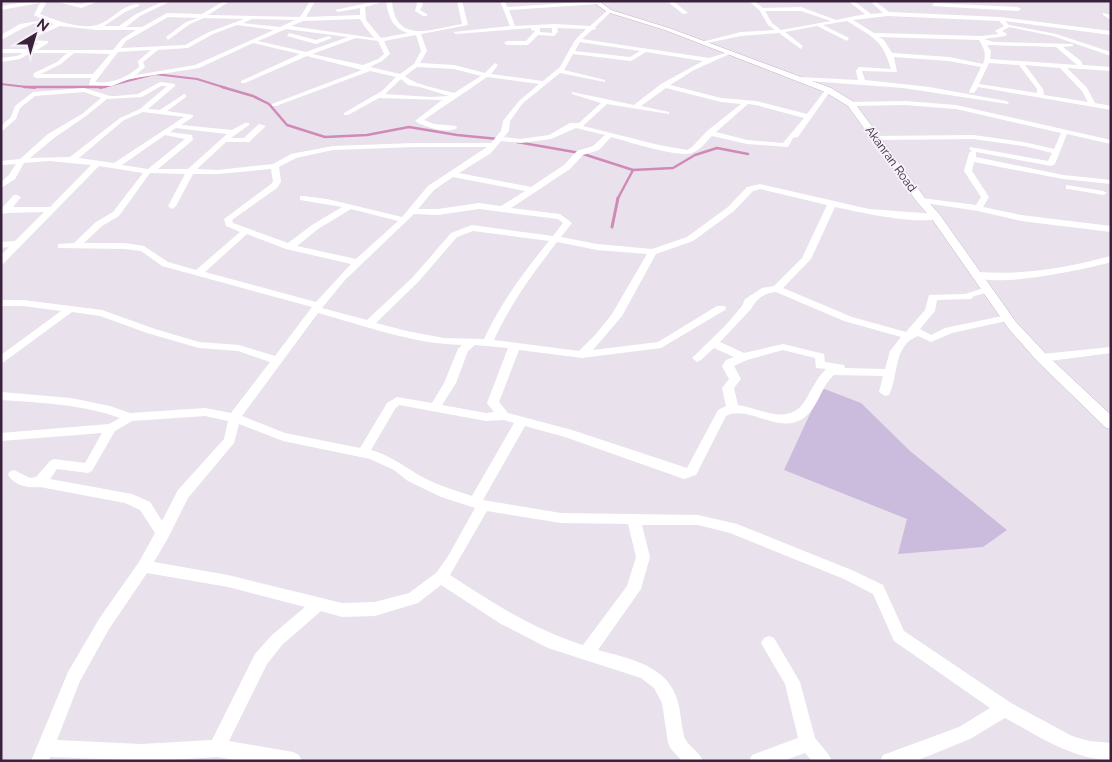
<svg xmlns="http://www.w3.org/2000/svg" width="1112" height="762" font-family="Raleway,sans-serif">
<rect width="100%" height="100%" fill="#e9e2ec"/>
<polygon fill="#cbbbdd" points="822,388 861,403 910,451 1007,530 983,547 898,554 907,519 784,470"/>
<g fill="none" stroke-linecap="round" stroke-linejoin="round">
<g stroke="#d08ab7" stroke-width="2">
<polyline points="1,84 35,88"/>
<polyline points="100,88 155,74 197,79 226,88"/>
</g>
<g stroke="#d08ab7" stroke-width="2.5">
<polyline points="24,87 105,87"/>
<polyline points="222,87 253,96 269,104 287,125 325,137 367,135 409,127 457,135 498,139"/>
<polyline points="517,142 580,153 633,170 673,168 695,155 717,148 748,154"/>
<polyline points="617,200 633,170"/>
</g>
<polyline stroke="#d08ab7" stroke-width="3" points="612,227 618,198"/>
<defs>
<polygon id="secondary" points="592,1 599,1 611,10 669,28 831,88 854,102 925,198 940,215 1016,322 1047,355 1111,415 1111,429 1106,428 1037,361 1008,328 932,219 917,202 848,106 825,92 665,30 607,12"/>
</defs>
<use href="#secondary" stroke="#c8b5cb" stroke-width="1"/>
<g fill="#fff" fill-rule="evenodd">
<path d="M31,1H44L46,3L40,14C54,20 82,30 97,25C112,21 122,4 139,4V6L125,12L104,26H119L136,14L164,1H171L140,16L126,27H142L167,13L202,14L224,1H230L208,15L300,17L309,3L297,1H337L314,3L306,17L360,15V8L338,12L335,10L377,1H386L365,7L366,20L381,38L408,33C393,29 388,16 386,1H392C395,45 432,29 462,24L457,1H462L468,25L421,34L427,51L420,63L454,65L485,73L495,63L498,65L491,74L543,81L560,67L575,40L586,29L557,28L558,32L554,36L538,35L528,45H507L504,43L507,41H526L535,31L531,30V28L456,34L453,32L510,26L500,1H505L507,7L596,1L598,4L509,10L515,26L554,24L590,26L609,9L612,11L595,27L596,29L592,30L582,39L709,58L732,51V53L694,70L670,85L721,98L756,101L807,114L826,89H830L831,90L798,137L793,138L788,147L747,144L712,136C706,142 700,150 692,153C679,158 626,141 611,137L599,150L583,155L570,169L511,208L560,214L572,223L561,237L597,244L652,249L687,237L728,207L747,187L760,184L869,209L936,214L940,217L939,219C911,224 863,213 835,207L811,259L783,288L852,317L906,332L925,310L929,295L965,294L987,287L990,288L992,290L990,292L974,296L971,299L937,300L935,311L920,329L931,335L945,328L1007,315L1012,318L1011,320L952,333L931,342L918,336C893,345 899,375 889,395L885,396L879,392L883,376L834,375C821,386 819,406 805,417C779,437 750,404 726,416L696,475L684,479L565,437L525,426L483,500L561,513L698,515L737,524L854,571L883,585L904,631L1011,703L1072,736L1089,741L1111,743V761C1068,757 1042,738 1005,718L970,739L916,761H880L883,755L959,727L990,708L894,641L873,594L844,579L730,533L698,525H642L650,557L641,589L598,650C630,659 668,665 678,702C681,713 681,725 684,736C687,746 699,751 703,761H682L671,749L668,743L662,703L654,688L641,678L548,648L501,624L441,585L418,603L375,616L342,617L321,611L282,645L267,664L229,741L293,752L299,755L302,761H241L217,757L155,761L50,757L49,761H31L68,672L99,619L139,562L155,533L140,510L125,503L40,487C28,488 15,486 8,475L9,472L14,470L30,478L36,477L50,461L54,459L85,463L102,433L1,441V433L109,424L120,418C82,404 41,403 1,400V392L71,398L110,406L130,413L205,408L231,413L270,362L238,351L199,348L147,333L100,316L72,312L1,364V355L61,311L23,306H1V300H23L102,310L155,329L199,342L239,345L275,356L312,307L162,266L141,251L125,249L58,248V244L74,243L96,222L113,212L143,173L99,166L4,263L1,264V255L9,247L1,248V242L15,241L44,212L8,213L1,214V209L14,195H17L21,197L13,207H50L91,165L49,161L24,163L15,179L1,188V182L9,175L16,164L1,165V161L20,159L48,134L82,114L101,98L84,92L35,96L20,108L16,119L1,132V126L11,117L15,106L33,92L84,88L110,96H116L138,94L160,82L175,84V86L148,109L160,110L184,94L186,95V97L167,111L193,115V117L181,125L232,130L245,123H249V125L231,138H244L259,124L266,126L249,142H226L197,169L218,170L273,164L291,154L333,146L415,143H491L501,131L503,121L519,101L539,84L487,77C466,92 445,105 424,120L434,124L456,126L457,128C447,134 424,127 415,121L442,100L379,98L348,115H344V113L382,91L396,77L370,71L276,106H272V104L362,70L307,56L245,83H241V81L300,54L253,43L199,68L129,79L112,86L89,85L91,78H36L33,76L34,73L57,62L67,53H31L20,59L1,62V58L17,56L23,53H1V49H29L39,43H22L20,40L54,24C36,17 17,32 1,40V35L20,24L44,20L34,15L40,3L1,10V6ZM168,17L198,18L186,22L166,37L168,40L190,24L204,18L244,19L209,32L185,45L121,48L126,41ZM252,19L295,20L280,27L243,23ZM360,19L365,27L374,38L291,26L303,21ZM237,25L274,30L195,65L136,75L145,67L143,62L158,50L188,48L213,34ZM60,26L97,30H136L122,39L113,50H37L48,43V41L28,40ZM540,28H552V32L551,33L540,32ZM286,29L348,37L306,52L258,41ZM416,35L421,51L414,64L400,74L370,67L382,61L390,54L384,41ZM356,38L378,41L384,54L378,59L363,65L312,54ZM580,42L640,51L630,57L575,51ZM151,50L138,61L139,67C126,78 112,84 95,82L118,52ZM646,52L703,61L661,84L634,105L572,92V94L601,103L579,123H570L549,135L521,139L504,137L509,131L510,121L523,103L560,73L605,82V80L564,70L573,54L631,61ZM74,53L110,54L93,74H41L61,64ZM417,67L454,69L481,76L454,93C440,89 415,85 405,76ZM401,79L408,85L420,87L449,96L431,97L385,94ZM161,86H167L140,109L120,118L70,157L30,158L54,138L86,116L107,99L142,97ZM666,88L721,102L741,104L707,131L692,147L687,150L659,145L583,126L607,104L669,114V112L641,106ZM748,104L756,105L804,118L783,143L747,140L716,132ZM143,112L184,117L114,163L79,158L124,120ZM176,128L227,134L188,169H158L193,140L192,135L170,132ZM576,128L605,135L593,146L577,151L564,165L531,187L459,173L491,153L501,141L521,143L551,139ZM165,135L185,139L148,169L122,165ZM415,147H487L428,186L402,217L327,199L303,196H300V200L342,207L312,225L288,243L233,223L232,220L277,188L281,182L279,167L296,158L333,150ZM271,169L273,182L271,184L224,219L226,226L240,232L196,270L168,262L144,246L125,243H84L102,226L119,216L150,173L185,174L168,206L172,209L176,206L193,174H218ZM453,177L525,191L501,206L479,203L438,209H418L434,190ZM760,189L827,205L802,258L774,286L762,288L745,299L742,306L725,326L692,358L697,362L701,360L714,348L734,357L726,360L722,366L729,379L722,388L726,406L718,410L687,468L572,430L508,413L499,402L519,350L582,358L661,348L725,310L726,308L725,306H717L658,342L593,350L622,316L656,254L693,241L734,211L753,191ZM351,209L398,221L356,259L297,246L318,229ZM479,209L558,219L563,223L553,236L472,225L451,233L413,277L367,320L322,308L345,280L414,214L438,215ZM473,231L549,241C524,272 501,302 484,339L444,338L407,331L376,323L419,281L457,237ZM247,234L286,249L351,264L316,302L205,272ZM557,242L597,250L647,254L612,314L596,334L579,351L494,340C512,301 532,275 557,242ZM776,292L844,321L901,337L890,351L885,369L845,368L844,365L825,362L824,354L783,344L744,353L720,342L751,309C756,299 764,293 776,292ZM318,313C365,326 413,344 462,345L458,349L444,383L432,403L397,397L387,403L360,448L285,433L242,416ZM475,345L508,348L487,403L494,412L486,413L442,405L456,383L468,351ZM783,350L815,358L816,368L826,369C817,378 812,389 806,399C791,427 762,409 738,405L734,388L741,379L734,366L747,360ZM399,405L486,421L504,420L514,423L472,496C454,490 433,484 417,474C402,465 389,455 371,450L395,409ZM205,416L228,421L224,439L178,490L162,521L150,502L132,494L50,479L57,469L88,473L92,471L115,431L132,421ZM239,424L283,441L370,459L394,470L408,481L441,497L475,508L447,558L436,573L409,593L375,602L342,603L228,575L154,562L168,538L188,498L234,443ZM487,511L561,523L628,524L636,557L627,586L583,645C534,630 493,603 450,575ZM147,573L228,587L305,607L272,635L255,654L212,740L141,744L57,740L80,681L109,629Z"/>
<polygon points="55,1 81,4 91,1 99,1 81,8"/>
<polygon points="416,1 421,1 423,4 420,10 427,14 427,16 423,16 415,11 417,4"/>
<polygon points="667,1 673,1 688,13 683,14"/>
<path d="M749,1H754L763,8L801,7L836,20L865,14L848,1H854L871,14L883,13L870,1H875L889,12L1000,17L1111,31V35L1005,21L1009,25L1056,34L1111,52V56L1053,36L1009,27L1002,31L1007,34L1005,36L984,39L994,42L1073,44V46L1063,47L1081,61L1083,65L1111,67V71L1067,68L1087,88L1095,103L1111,106V110L978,87L974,93H970L969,92L981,67L949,61L894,57L897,72L862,71L865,80L929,87L1006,101L1009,103L1008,104L903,88L796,80V78L798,77L858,80L856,71L859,67L891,69C882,38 872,37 847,21L823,25L849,38L847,41L817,26L785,32L803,46L801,49L779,33L741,36L702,44V42L741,32L775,30L768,25L760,11ZM765,11H801L831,21L781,30L772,23ZM888,16L999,21L1004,26L995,31L999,34L981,36L874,33L853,20ZM879,37L979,40C984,48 987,54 983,64L949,57L892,53L884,40ZM987,45L1056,47L1077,65L990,59L991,51ZM989,63L1019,65L1037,89V93L979,84ZM1025,65L1060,68L1082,91L1088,102L1044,95L1043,89Z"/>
<polygon points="934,3 1018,7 1021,9 1018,11 932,6"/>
<polygon points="1103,13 1111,15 1111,20 1103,15"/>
<polygon points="289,33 316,40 329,36 332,38 316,44 287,36"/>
<polygon points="905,101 956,105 1111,140 1111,144 1067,134 1055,164 1051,166 976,152 976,157 1063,175 1111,180 1111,184 1063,179 974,162 972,171 989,197 983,207 1021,215 1111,226 1111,232 1021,221 978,211 918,202 917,200 921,198 976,205 981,197 964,171 969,153 972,151 969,149 970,147 1048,161 1052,153 1024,146 973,139 877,140 873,138 874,136 973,135 1024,142 1054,149 1061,133 956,109 905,105 851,106 848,104 851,102"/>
<polygon points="1066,185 1103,191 1107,193 1103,195 1069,189 1066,189"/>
<path d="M1111,256V262C1087,269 990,290 972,275L977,272C1024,275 1066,268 1111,256Z"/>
<polygon points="1111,347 1111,353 1042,362 1037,358 1042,354"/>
<polygon points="769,636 774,638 800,682 815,738 829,755 832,761 812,761 805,753 783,761 749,761 752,755 798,738 785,684 761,643 764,638"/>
</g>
<use href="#secondary" fill="#fff" fill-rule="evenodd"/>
</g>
<g text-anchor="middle" stroke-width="4" stroke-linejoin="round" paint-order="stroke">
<g font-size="12" fill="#3b223c" stroke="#f6f2f8">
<text transform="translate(891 159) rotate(54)" y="4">Akanran Road</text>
</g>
</g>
<rect width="1112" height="762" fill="none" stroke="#3b223c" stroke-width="5"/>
<g transform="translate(35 35) rotate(38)" stroke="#f6f2f8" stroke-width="4" paint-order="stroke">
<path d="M0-4L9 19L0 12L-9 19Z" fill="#3b223c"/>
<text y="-8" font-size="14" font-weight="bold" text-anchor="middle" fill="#3b223c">N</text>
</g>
</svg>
